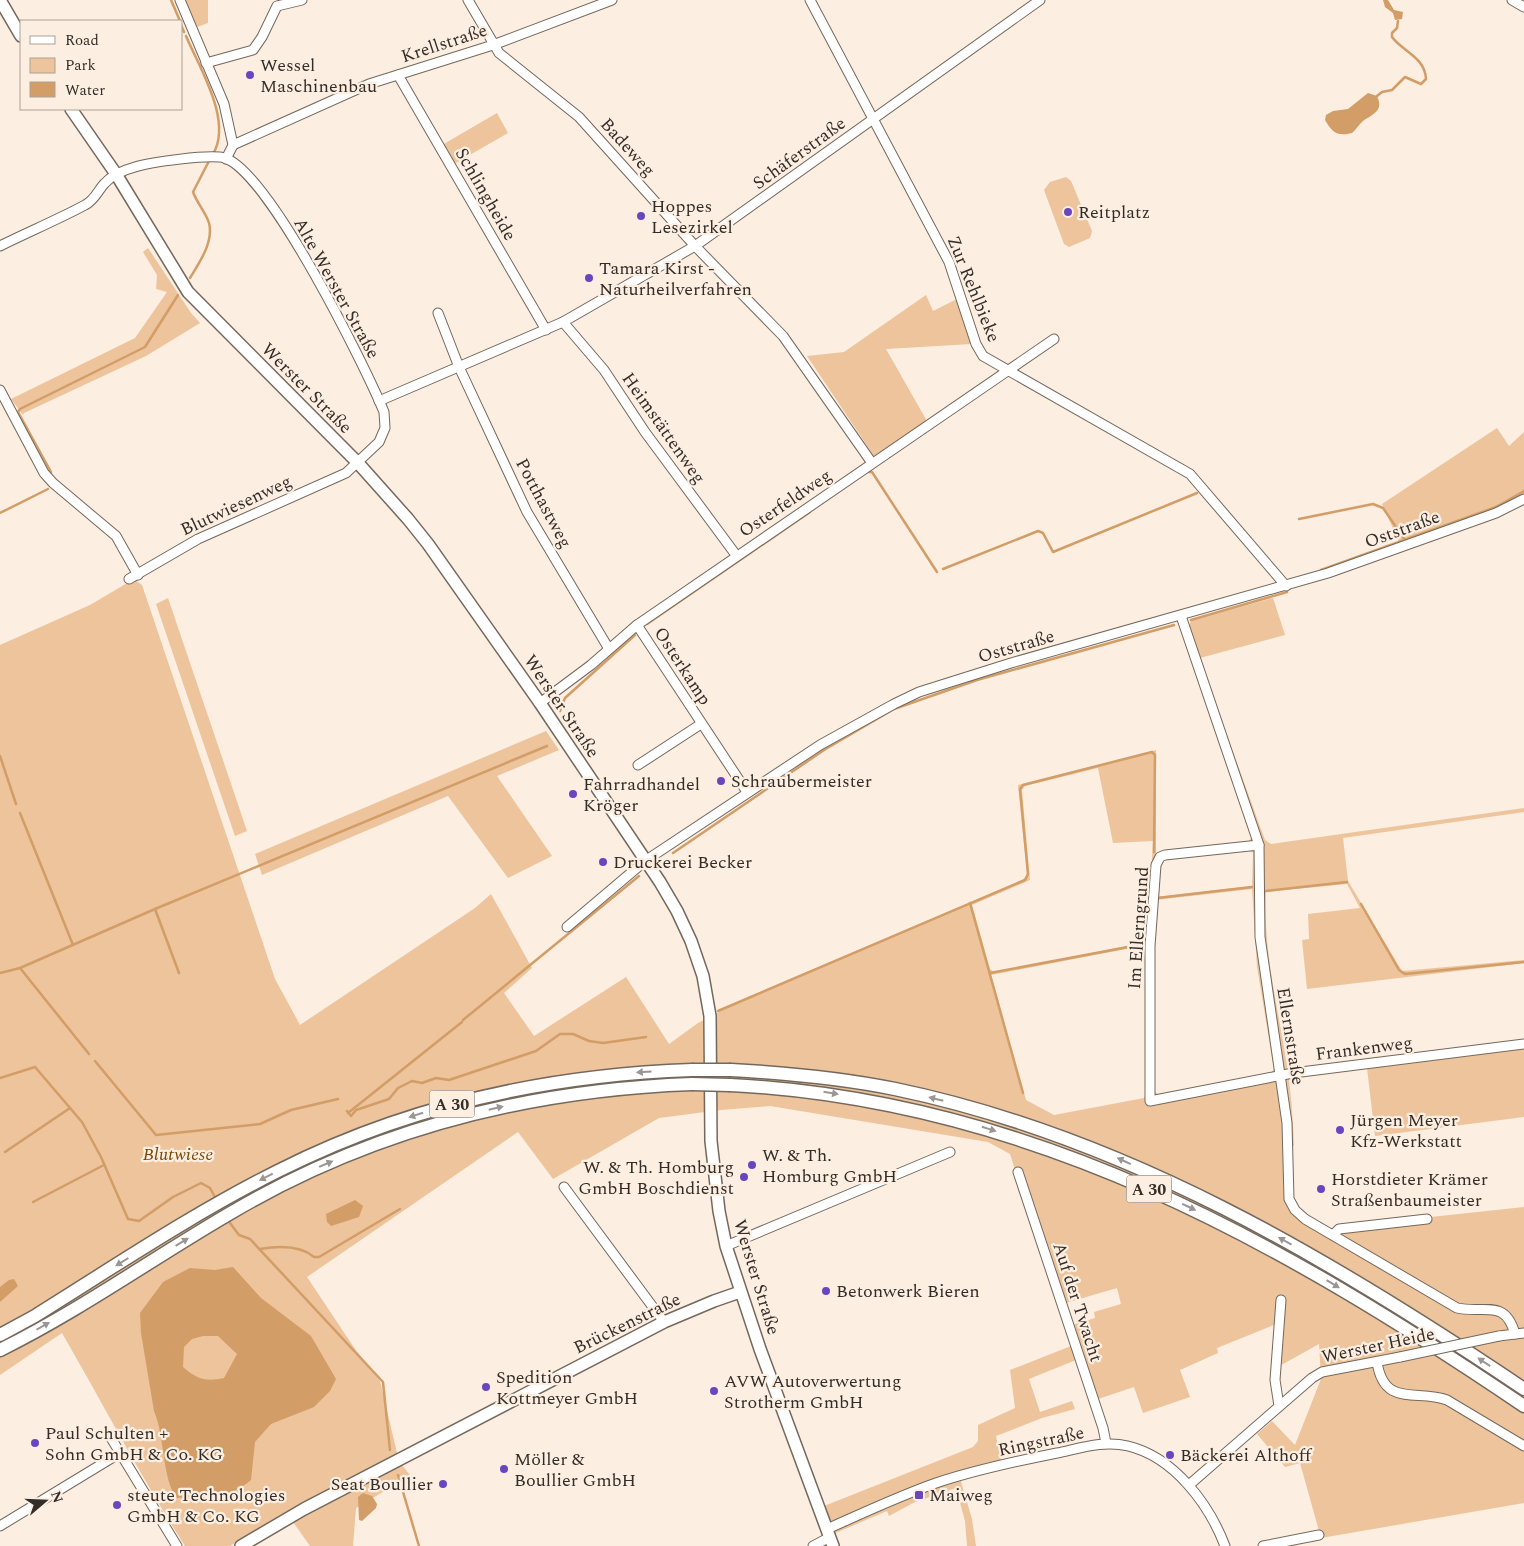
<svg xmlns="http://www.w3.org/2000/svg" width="1524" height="1546" font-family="Spectral,serif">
<rect width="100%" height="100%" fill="#fceee1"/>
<g fill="#edc49b" fill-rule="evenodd">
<polygon points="185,0 208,0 208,23 197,27"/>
<polygon points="497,113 508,133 454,164 442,145"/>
<polygon points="1066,177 1071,181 1092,231 1090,238 1069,247 1064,244 1044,190 1050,182"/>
<polygon points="148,248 191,313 200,323 146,356 24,413 23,415 11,399 135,338 167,292 156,289 157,275 143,252"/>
<polygon points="926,295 933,311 959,298 971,344 886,349 928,423 874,456 807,356 844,352"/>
<polygon points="1497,428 1509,446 1524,432 1524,495 1513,504 1400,544 1382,504"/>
<path d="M134,579L142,585L275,979L300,1025L475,908L491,894L532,968L504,993L534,1036L626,977L669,1044L698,1023L719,1012L718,1010L1024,879L1027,874L1018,785L1156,750V853L1248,842L1252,837L1217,733L1225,730L1265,840L1271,844L1524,808V812L1343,838L1348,881L1402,971L1524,960V963L1307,989L1302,940L1309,939L1308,914L1360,908L1347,884L1266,892C1263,952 1278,1007 1287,1066C1291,1092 1293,1119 1294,1146H1284C1282,1204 1278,1207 1330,1238L1356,1225L1524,1207V1503L1321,1538L1300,1463L1285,1467L1257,1434L1272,1421L1295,1445L1321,1379L1319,1344L1274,1369V1325L1217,1348L1218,1353L1180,1370L1190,1397L1143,1413L1134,1387L1095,1400L1076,1360L1029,1379L1040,1412L1072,1401L1075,1409L1042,1418L996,1436L1002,1465L959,1475L972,1519L976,1546H967L965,1521L956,1488L915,1502L889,1516L887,1511L831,1535L819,1508L973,1447L978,1441V1425L1015,1408L1010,1370L1071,1346L1065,1327L1095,1318L1094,1312L1121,1304L1117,1288L1059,1305L1010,1154L988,1142L770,1106L721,1110L659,1118L553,1179L518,1132L307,1277L355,1349L380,1381L397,1453L402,1465L410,1475L408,1486L401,1481L356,1508L353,1546H310L286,1512L230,1546H185C141,1477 103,1404 62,1333L0,1375V645L90,605ZM1098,768L1113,843L1153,841L1147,942L994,972L990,969L972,905L1030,880L1022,790L1025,786ZM1248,849L1253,853L1252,886L1157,897L1159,864L1164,859ZM1252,889L1257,967L1274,1069L1270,1074L1159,1095L1154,1091L1153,945L1156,900ZM1147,945V1092L1144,1098L1054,1115L1026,1100L991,975Z"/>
<polygon points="168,598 247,831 235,836 156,604"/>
<polygon points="1273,598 1285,635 1200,658 1189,626 1191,621"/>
<polygon points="546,731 559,750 497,776 552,856 508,878 448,796 262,875 255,854"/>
<polygon points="1524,1041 1524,1117 1375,1136 1367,1068"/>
</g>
<g fill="#d29d66" fill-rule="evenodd">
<polygon points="1383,0 1388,0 1394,10 1403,12 1402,19 1395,20 1393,13 1385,7"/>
<path d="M1368,93L1377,96C1384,111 1373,114 1363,121C1359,124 1356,130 1352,133C1337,137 1332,132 1325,120L1326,115L1333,111L1348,109Z"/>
<polygon points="355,1200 363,1206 359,1217 331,1226 327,1222 326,1214"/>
<path d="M233,1267L261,1298L311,1336L336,1379L330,1391L314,1407L271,1424L255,1442L251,1480C228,1501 206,1493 177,1498C162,1481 165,1436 154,1411L141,1333L140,1313L163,1282L190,1268L215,1270ZM203,1336H218L237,1354L224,1378C205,1382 197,1379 183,1367L184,1347L192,1339Z"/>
<polygon points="14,1279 18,1286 0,1302 0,1287 9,1280"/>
<polygon points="363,1493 372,1496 377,1504 376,1508 362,1521 359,1520 358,1497"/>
</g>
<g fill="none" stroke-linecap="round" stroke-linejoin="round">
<g stroke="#d29d66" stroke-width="2.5">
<polyline points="171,0 180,21"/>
<polyline points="181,25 184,32"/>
<path d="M186,36C199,67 233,121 213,154"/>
<path d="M1377,96L1382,92L1392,90L1405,77L1421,84L1426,79C1425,57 1402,51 1392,37V33L1397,28L1398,21"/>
<path d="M190,278C199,263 214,242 209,223C206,213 197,203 193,192L210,159"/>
<polyline points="51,472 18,412 20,409 145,347 178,295"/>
<polyline points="868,472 872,472 937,572"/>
<polyline points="0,513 48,489"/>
<polyline points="1299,519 1373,504 1383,508 1405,540"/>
<polyline points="943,569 1038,531 1043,533 1053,552 1197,493"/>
<polyline points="1321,570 1496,507 1524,491"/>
<polyline points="1191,620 1287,592"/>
<polyline points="647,624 810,512"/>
<polyline points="560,711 565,698 635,635"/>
<polyline points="0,756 16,804"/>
<polyline points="20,813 73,945"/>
<polyline points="673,853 824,750 894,709 977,680 1174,625"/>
<polyline points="1266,891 1347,882"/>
<polyline points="1157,898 1252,887"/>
<polyline points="970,903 1023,1093"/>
<polyline points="1361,904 1399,970 1405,974 1524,962"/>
<polyline points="155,909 179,973"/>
<polyline points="20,968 89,1054"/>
<polyline points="0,973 20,968 155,909 547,746"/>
<polyline points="990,973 1144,944"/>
<polyline points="718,1011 1025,880 1028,874 1020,789 1023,785 1152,752 1155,755 1154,852"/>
<polyline points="463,1020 639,876"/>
<polyline points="95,1061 156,1135 260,1124 291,1110 338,1099"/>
<polyline points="0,1078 35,1067 82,1122 101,1157 128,1219 139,1221 173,1197 201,1183 210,1188 216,1199"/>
<polyline points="347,1111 351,1116 356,1110 389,1099 398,1088 412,1081 422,1083 436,1078 449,1080 536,1051 560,1034 573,1034 589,1041 603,1043 646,1037"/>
<polyline points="348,1113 462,1022"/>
<polyline points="5,1152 70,1108"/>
<polyline points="33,1202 104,1165"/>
<polyline points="227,1219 239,1235 250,1239 383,1382 390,1450"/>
<path d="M260,1249C278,1246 300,1245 314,1257H319L400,1209"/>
<polyline points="398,1475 419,1546"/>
</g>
<defs>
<g id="minor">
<polyline points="180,0 224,104 233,145 226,159"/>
<polyline points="468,0 499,53 579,117 695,246 783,336 872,463"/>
<polyline points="810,0 949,262 976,344 983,356 1190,474 1286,586"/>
<polyline points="1512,0 1524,7"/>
<polyline points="206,63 253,50 262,37 277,6 302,0"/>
<polyline points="398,75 546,330"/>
<polyline points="233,145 369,84 493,45 612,0"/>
<path d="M0,246C28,232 57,220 85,205C95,200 98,190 105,183C112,175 124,170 135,167C150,162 210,154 225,158C270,174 364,364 384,412L385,428L379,442L346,473L198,539L129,579"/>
<polyline points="438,313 459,367 527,512 609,649"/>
<polyline points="563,322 604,370 645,432 736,555"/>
<polyline points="0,390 44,473 53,483 116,536 138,575"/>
<polyline points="379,401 563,322 695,246 1040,0"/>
<path d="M1181,616L1259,845L1260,937L1287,1123L1289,1199L1295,1210L1305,1219L1457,1308C1484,1314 1505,1298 1515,1334"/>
<polyline points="637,625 747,792"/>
<polyline points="540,703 591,665 637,625 1054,339"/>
<polyline points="638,765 701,724"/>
<polyline points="1259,845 1165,855 1160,857 1156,865 1150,946 1150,1101 1293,1073 1524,1044"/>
<polyline points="567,927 645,861 820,745 894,704 919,692 1011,663 1328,573 1496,513 1524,499"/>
<polyline points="1018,1172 1103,1428 1106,1443"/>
<polyline points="564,1187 664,1322"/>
<polyline points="1333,1235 1339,1229 1427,1219"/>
<polyline points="726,1246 950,1152"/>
<polyline points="1499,1336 1524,1333"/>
<path d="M1377,1362C1384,1408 1417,1389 1447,1400L1524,1446"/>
<polyline points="1279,1406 1275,1380 1281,1300"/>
<polyline points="111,1438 177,1546"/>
<polyline points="1189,1485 1312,1378 1322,1372 1400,1357"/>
<polyline points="0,1526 120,1453"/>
<path d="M827,1529C863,1513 899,1496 936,1483C975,1470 1017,1461 1057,1453C1081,1448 1104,1440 1128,1446C1174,1457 1209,1504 1225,1546"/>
<polyline points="813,1546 830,1537"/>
<polyline points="1263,1546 1319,1535"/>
</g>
<g id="major">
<polyline points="0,0 21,36"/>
<polyline points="71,109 116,174 188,292 358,463 408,519 428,544 540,703 660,882 677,911 691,941 703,976 710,1016 711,1141 719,1211 726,1246 760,1349 833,1546"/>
<polyline points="241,1546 304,1509 664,1322 714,1301 740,1292"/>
</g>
<g id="highway">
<path d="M731,1070C786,1073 841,1078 895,1089C1126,1137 1331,1259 1524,1389"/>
<path d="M730,1085C1031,1100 1280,1241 1524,1406"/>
<path d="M0,1335L35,1316C115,1266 194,1213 278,1171C408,1105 548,1075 692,1070"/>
<path d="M0,1350C81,1310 156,1256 234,1211C376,1128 529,1090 692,1084"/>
</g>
</defs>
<use href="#minor" stroke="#74685c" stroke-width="11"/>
<use href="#major" stroke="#74685c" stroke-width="14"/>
<use href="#highway" stroke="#74685c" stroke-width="15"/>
<use href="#minor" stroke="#fff" stroke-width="9"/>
<use href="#major" stroke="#fff" stroke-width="11"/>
<use href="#highway" stroke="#fff" stroke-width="12"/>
<defs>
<polyline id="minor-bridge" points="1400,1357 1499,1336"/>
<g id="highway-bridge">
<polyline points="692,1070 731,1070"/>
<polyline points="692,1084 730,1085"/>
</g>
</defs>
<use href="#minor-bridge" stroke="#74685c" stroke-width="11" stroke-linecap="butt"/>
<use href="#highway-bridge" stroke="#74685c" stroke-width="15" stroke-linecap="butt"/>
<use href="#minor-bridge" stroke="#fff" stroke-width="9"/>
<use href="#highway-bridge" stroke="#fff" stroke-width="12"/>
</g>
<defs><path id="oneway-solid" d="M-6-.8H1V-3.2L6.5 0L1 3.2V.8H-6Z" transform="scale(1.25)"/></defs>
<g fill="#999694">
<use href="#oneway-solid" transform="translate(644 1072) rotate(176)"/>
<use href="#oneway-solid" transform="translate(831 1093) rotate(9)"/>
<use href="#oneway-solid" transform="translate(936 1099) rotate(-166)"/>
<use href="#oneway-solid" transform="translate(496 1108) rotate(-13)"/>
<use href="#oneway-solid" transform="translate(416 1115) rotate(162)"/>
<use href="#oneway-solid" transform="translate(989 1129) rotate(17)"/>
<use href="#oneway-solid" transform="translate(1124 1161) rotate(-155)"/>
<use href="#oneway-solid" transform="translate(326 1164) rotate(-23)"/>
<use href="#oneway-solid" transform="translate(266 1177) rotate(153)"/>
<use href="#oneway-solid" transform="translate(1189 1207) rotate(25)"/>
<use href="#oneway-solid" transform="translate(1285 1241) rotate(-151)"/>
<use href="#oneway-solid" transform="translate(182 1242) rotate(-31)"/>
<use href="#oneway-solid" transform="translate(122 1262) rotate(148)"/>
<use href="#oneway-solid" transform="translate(1333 1284) rotate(31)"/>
<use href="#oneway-solid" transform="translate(43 1326) rotate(-30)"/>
<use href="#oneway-solid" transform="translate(1484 1362) rotate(-146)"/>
</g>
<g fill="#6846bf" stroke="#fceee1" stroke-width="2">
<circle cx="250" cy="75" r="5"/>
<circle cx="1068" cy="212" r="5"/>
<circle cx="641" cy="216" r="5"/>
<circle cx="589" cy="278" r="5"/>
<circle cx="721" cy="781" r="5"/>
<circle cx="573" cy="794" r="5"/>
<circle cx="603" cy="862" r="5"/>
<circle cx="1340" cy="1130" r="5"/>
<circle cx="752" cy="1165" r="5"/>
<circle cx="744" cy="1177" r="5"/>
<circle cx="1321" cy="1189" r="5"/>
<circle cx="826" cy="1291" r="5"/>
<circle cx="486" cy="1387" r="5"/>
<circle cx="714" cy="1391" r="5"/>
<circle cx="35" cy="1443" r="5"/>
<circle cx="1170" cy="1455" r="5"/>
<circle cx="504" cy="1469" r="5"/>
<circle cx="443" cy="1484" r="5"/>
<rect x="914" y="1490" width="10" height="10" rx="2.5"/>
<circle cx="117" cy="1505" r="5"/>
</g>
<g text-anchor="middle" stroke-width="4.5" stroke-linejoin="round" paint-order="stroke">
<g fill="#fceee1" stroke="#6f6760" stroke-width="1">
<rect x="429.5" y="1090.5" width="45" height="27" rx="4"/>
<rect x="1126.5" y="1175.5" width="45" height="27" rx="4"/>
</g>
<g font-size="16" font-weight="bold" fill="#332d28">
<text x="452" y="1110">A 30</text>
<text x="1149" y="1195">A 30</text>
</g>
<g font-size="18" fill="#332d28" stroke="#fceee1">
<text transform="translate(444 43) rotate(-18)" y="6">Krellstraße</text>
<text transform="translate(628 147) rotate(48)" y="6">Badeweg</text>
<text transform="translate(799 153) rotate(-36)" y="6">Schäferstraße</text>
<text transform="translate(486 194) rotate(60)" y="6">Schlingheide</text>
<text transform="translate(337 288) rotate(61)" y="6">Alte Werster Straße</text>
<text transform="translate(974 289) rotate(68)" y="6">Zur Rehlbieke</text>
<text transform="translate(307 388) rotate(45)" y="6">Werster Straße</text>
<text transform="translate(664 428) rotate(55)" y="6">Heimstättenweg</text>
<text transform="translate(544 503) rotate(62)" y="6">Potthastweg</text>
<text transform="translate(785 503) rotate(-34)" y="6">Osterfeldweg</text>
<text transform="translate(236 505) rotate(-25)" y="6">Blutwiesenweg</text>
<text transform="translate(1402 529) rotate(-20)" y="6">Oststraße</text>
<text transform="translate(1016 646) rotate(-16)" y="6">Oststraße</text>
<text transform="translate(683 666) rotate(57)" y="6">Osterkamp</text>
<text transform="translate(562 706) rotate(56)" y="6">Werster Straße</text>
<text transform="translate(1138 928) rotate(-86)" y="6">Im Ellerngrund</text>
<text transform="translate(1291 1036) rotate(81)" y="6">Ellernstraße</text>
<text transform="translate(1364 1048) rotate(-7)" y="6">Frankenweg</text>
<text transform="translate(757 1277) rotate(73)" y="6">Werster Straße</text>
<text transform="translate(1078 1302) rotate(72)" y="6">Auf der Twacht</text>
<text transform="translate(627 1323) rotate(-26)" y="6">Brückenstraße</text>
<text transform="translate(1378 1345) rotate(-12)" y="6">Werster Heide</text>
<text transform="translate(1041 1441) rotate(-12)" y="6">Ringstraße</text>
</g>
<g font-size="18" fill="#332d28" stroke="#fceee1" text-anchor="start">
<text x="260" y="71">Wessel<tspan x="260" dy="21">Maschinenbau</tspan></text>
<text x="651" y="212">Hoppes<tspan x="651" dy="21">Lesezirkel</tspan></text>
<text x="1078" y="218">Reitplatz</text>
<text x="599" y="274">Tamara Kirst -<tspan x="599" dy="21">Naturheilverfahren</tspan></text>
<text x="731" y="787">Schraubermeister</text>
<text x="583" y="790">Fahrradhandel<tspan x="583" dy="21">Kröger</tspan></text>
<text x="613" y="868">Druckerei Becker</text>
<text x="1350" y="1126">Jürgen Meyer<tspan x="1350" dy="21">Kfz-Werkstatt</tspan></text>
<text x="762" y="1161">W. &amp; Th.<tspan x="762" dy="21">Homburg GmbH</tspan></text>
<text x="734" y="1173" text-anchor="end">W. &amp; Th. Homburg<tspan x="734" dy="21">GmbH Boschdienst</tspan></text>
<text x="1331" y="1185">Horstdieter Krämer<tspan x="1331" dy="21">Straßenbaumeister</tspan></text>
<text x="836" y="1297">Betonwerk Bieren</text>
<text x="496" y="1383">Spedition<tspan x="496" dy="21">Kottmeyer GmbH</tspan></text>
<text x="724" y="1387">AVW Autoverwertung<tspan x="724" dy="21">Strotherm GmbH</tspan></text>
<text x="45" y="1439">Paul Schulten +<tspan x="45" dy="21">Sohn GmbH &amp; Co. KG</tspan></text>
<text x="1180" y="1461">Bäckerei Althoff</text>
<text x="514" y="1465">Möller &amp;<tspan x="514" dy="21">Boullier GmbH</tspan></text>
<text x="433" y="1490" text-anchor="end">Seat Boullier</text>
<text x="127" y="1501">steute Technologies<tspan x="127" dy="21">GmbH &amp; Co. KG</tspan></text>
<text x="929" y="1501">Maiweg</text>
</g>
<g font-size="18" font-style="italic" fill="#794700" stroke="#fceee1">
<text x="178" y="1160">Blutwiese</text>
</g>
</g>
<rect x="20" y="20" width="162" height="90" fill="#fceee1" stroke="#aca197"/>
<rect x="30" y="36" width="25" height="8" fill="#ffffff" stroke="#aca197"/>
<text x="65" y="45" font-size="15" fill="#332d28">Road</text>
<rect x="30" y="58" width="25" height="15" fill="#edc49b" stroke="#aca197"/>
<text x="65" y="70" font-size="15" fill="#332d28">Park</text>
<rect x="30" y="82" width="25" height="15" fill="#d29d66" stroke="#aca197"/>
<text x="65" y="95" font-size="15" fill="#332d28">Water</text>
<g transform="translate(45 1501) rotate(71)" stroke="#fceee1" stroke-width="4" paint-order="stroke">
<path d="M0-4L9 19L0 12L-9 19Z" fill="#332d28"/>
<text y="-8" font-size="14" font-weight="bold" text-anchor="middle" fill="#332d28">N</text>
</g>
</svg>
